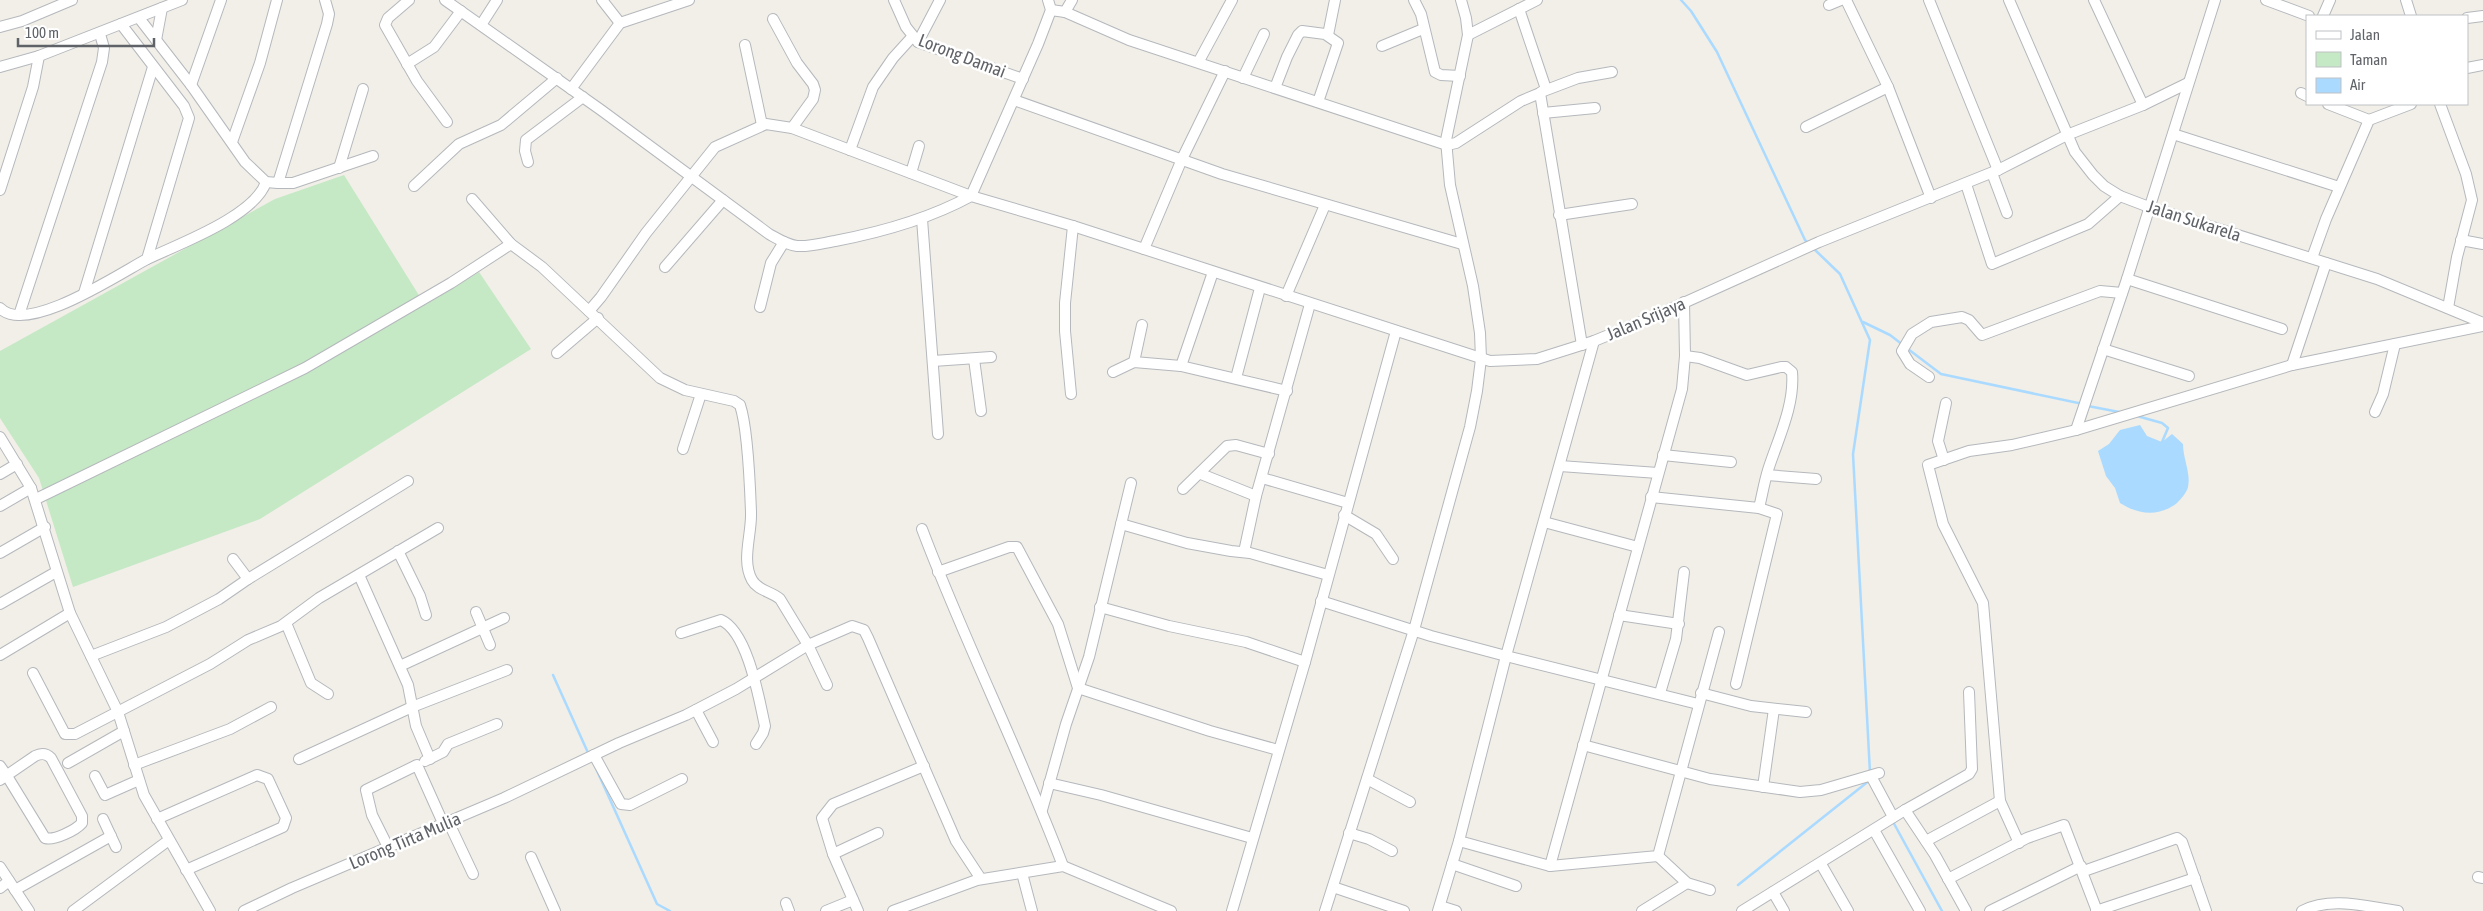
<svg xmlns="http://www.w3.org/2000/svg" width="2483" height="911" font-family="'Asap Condensed',sans-serif">
<rect width="100%" height="100%" fill="#f1efe8"/>
<polygon fill="#c5e8c5" points="344,175 425,305 479,272 531,349 260,519 73,587 39,478 0,418 0,351 275,199"/>
<path fill="#aadaff" d="M2140,425L2147,436L2162,442L2172,434L2183,444C2183,459 2191,473 2188,487C2187,492 2181,499 2177,503C2159,517 2139,515 2120,503L2115,488L2106,476L2098,451L2109,444L2120,430Z"/>
<g fill="none" stroke-linecap="round" stroke-linejoin="round">
<g stroke="#aadaff" stroke-width="2.5">
<polyline points="1681,0 1691,11 1717,52 1805,240 1809,244"/>
<polyline points="1813,248 1840,274 1870,340 1853,454 1870,773"/>
<polyline points="1863,322 1890,335 1903,345"/>
<polyline points="1908,349 1941,374 2083,404"/>
<polyline points="2088,406 2119,412"/>
<polyline points="2137,416 2162,423 2168,428 2162,442"/>
<polyline points="553,675 589,755"/>
<polyline points="594,764 657,904 670,911"/>
<polyline points="1892,820 1942,911"/>
<polyline points="1738,885 1870,780"/>
</g>
<defs>
<g id="minor">
<polyline points="409,0 388,18 385,25 417,81 447,122"/>
<path d="M445,0L601,110L769,234C778,239 787,245 797,246C810,247 823,243 835,241C882,232 929,219 971,196L1073,226L1490,361L1537,359L1594,341L1648,319L1819,242L1998,170L2067,135L2143,105L2188,83"/>
<polyline points="894,0 906,27 918,42 1023,79"/>
<polyline points="1414,0 1421,14 1435,72 1441,75 1460,76"/>
<polyline points="1846,0 1888,87 1931,198"/>
<polyline points="1929,0 1998,170"/>
<polyline points="2009,0 2075,152 2093,175 2104,186 2120,196 2149,207 2377,279 2483,323"/>
<polyline points="2094,0 2143,105"/>
<polyline points="2266,0 2309,16"/>
<polyline points="2406,0 2411,16"/>
<polyline points="1829,5 1841,0"/>
<polyline points="1519,9 1546,89"/>
<polyline points="1051,10 1065,12 1129,40 1447,145 1456,143 1521,101 1540,93 1582,345"/>
<polyline points="1065,12 1072,0"/>
<polyline points="2323,16 2330,0"/>
<polyline points="139,18 191,85 245,162 266,182 278,183 327,24 329,14 325,0"/>
<polyline points="2467,18 2483,16"/>
<polyline points="773,19 797,63 813,84 815,90 813,99 792,128"/>
<polyline points="620,23 689,0"/>
<polyline points="481,25 497,0"/>
<polyline points="0,27 22,21 72,0"/>
<polyline points="1328,35 1335,0"/>
<polyline points="1468,35 1537,0"/>
<polyline points="156,40 162,8"/>
<polyline points="918,42 940,0"/>
<polyline points="745,45 762,125"/>
<polyline points="1382,46 1423,29"/>
<polyline points="1199,61 1232,0"/>
<polyline points="407,64 434,47 461,11"/>
<polyline points="0,67 39,56 182,0"/>
<polyline points="2467,68 2483,65"/>
<polyline points="1243,78 1264,34"/>
<polyline points="191,85 221,0"/>
<polyline points="1275,88 1287,57 1298,35 1302,31 1325,34 1338,43 1318,102"/>
<polyline points="571,89 620,23 602,0"/>
<polyline points="1541,92 1578,78 1612,72"/>
<polyline points="2301,93 2307,96"/>
<polyline points="1014,100 1222,174 1462,244"/>
<polyline points="2328,104 2369,120"/>
<polyline points="2440,104 2466,174 2472,200 2457,257 2448,308"/>
<polyline points="1543,113 1595,108"/>
<polyline points="1806,127 1888,87"/>
<polyline points="2173,134 2339,187"/>
<polyline points="232,142 260,63 277,0"/>
<polyline points="850,150 873,87 893,58 912,37"/>
<polyline points="528,162 525,151 526,140 583,97"/>
<polyline points="339,168 363,89"/>
<polyline points="911,173 919,146"/>
<polyline points="1992,173 2007,213"/>
<polyline points="278,183 293,183 373,156"/>
<polyline points="1966,184 1992,264 2088,224 2120,196"/>
<polyline points="414,186 459,144 501,125 557,78"/>
<polyline points="0,190 33,87 39,56"/>
<path d="M472,199L511,244L542,267L660,378L685,390L734,401L740,405C748,429 750,484 751,512C752,534 741,560 752,580C758,591 771,591 780,599L808,645L827,685"/>
<polyline points="1559,215 1632,204"/>
<polyline points="922,219 938,434"/>
<polyline points="2461,240 2483,244"/>
<polyline points="1144,249 1182,159 1225,71"/>
<polyline points="2312,258 2326,219 2369,120 2411,104"/>
<path d="M147,259C179,244 255,216 266,182"/>
<polyline points="665,267 723,200"/>
<polyline points="2127,279 2282,329"/>
<polyline points="84,293 153,67"/>
<polyline points="1286,296 1325,205"/>
<polyline points="760,307 771,263 784,242"/>
<path d="M0,308C26,336 119,274 147,259L189,118L184,106L121,24"/>
<polyline points="589,311 601,297 646,233 715,147 766,124 792,128 971,196 1038,44 1051,10 1048,0"/>
<polyline points="19,315 102,62 104,48 100,34"/>
<polyline points="2103,349 2189,376"/>
<polyline points="557,353 598,318"/>
<path d="M1685,356L1700,358L1747,375L1781,367H1786L1792,372C1795,405 1778,439 1768,470C1764,483 1762,496 1759,508"/>
<polyline points="974,359 981,411"/>
<polyline points="933,361 991,357"/>
<polyline points="1134,362 1142,325"/>
<polyline points="2292,365 2326,263"/>
<polyline points="1181,366 1213,272"/>
<polyline points="1113,372 1134,362 1181,366 1287,391"/>
<polyline points="1929,377 1910,364 1902,351 1912,334 1931,322 1962,317 1969,320 1982,335 2100,291 2122,293"/>
<polyline points="1236,378 1260,288"/>
<polyline points="1071,394 1065,331 1065,303 1073,226"/>
<polyline points="2375,412 2383,394 2395,344"/>
<polyline points="2076,430 2127,279 2215,0"/>
<polyline points="0,437 31,488 70,613 118,712 144,795 210,911"/>
<polyline points="683,449 701,394"/>
<polyline points="1663,455 1731,462"/>
<polyline points="1944,460 1938,441 1946,403"/>
<polyline points="1560,466 1658,473"/>
<polyline points="0,474 17,464"/>
<polyline points="1201,474 1256,496"/>
<polyline points="1767,475 1816,479"/>
<polyline points="1262,478 1348,503"/>
<polyline points="1183,489 1227,446 1236,445 1269,454"/>
<polyline points="1651,497 1759,508 1777,514 1736,684"/>
<polyline points="36,499 305,368 451,283 511,244"/>
<polyline points="0,506 31,488"/>
<polyline points="1344,515 1376,534 1393,559"/>
<polyline points="1544,522 1638,547"/>
<polyline points="1121,524 1187,543 1231,551 1250,553 1328,575"/>
<path d="M922,529C965,643 1020,752 1063,866"/>
<polyline points="398,551 420,596 426,615"/>
<polyline points="1244,552 1256,496 1310,304"/>
<polyline points="0,553 45,527"/>
<polyline points="233,559 248,579"/>
<polyline points="938,572 1009,547 1017,547 1058,624 1078,688 1210,731 1278,750"/>
<polyline points="359,575 408,685 416,726 430,759"/>
<polyline points="1321,601 1431,636 1506,656 1698,704"/>
<polyline points="0,604 56,572"/>
<polyline points="1100,607 1169,626 1246,642 1305,662"/>
<polyline points="476,612 490,645"/>
<polyline points="1619,615 1679,624"/>
<polyline points="286,623 311,683 328,694"/>
<path d="M681,633L721,620C748,632 759,699 765,726L763,733L756,744"/>
<polyline points="0,655 70,613"/>
<polyline points="91,656 166,627 219,599 248,579 408,481"/>
<polyline points="400,666 504,618"/>
<polyline points="33,673 65,734 75,734 210,664 248,640 281,626 319,598 438,528"/>
<polyline points="1660,693 1676,639 1684,572"/>
<polyline points="1701,693 1751,706 1806,712"/>
<polyline points="696,710 713,742"/>
<polyline points="1583,745 1710,779 1800,792 1821,790 1879,773"/>
<polyline points="594,755 621,804 630,805 682,779"/>
<polyline points="299,759 412,707 507,670"/>
<polyline points="425,761 443,752 448,744 497,724"/>
<polyline points="68,763 124,731"/>
<polyline points="134,765 230,729 271,707"/>
<path d="M0,766L7,776L45,838C54,841 76,830 82,823V816L51,758C46,753 41,753 35,756L0,780"/>
<polyline points="95,776 105,795 139,780"/>
<polyline points="1871,776 1893,817"/>
<polyline points="1367,779 1410,802"/>
<polyline points="1049,783 1101,795 1252,838"/>
<polyline points="1763,787 1774,709"/>
<polyline points="1042,810 1066,724 1089,657 1131,483"/>
<polyline points="1905,810 1935,855 1966,911"/>
<polyline points="103,819 116,847"/>
<polyline points="157,819 257,775 268,779 286,818 283,827 186,870"/>
<polyline points="448,821 473,874"/>
<polyline points="1874,830 1920,911"/>
<polyline points="1349,833 1369,839 1392,851"/>
<polyline points="1459,841 1550,866 1658,856 1719,632"/>
<polyline points="1926,841 2000,801"/>
<polyline points="2019,843 2000,801 1983,603 1943,524 1928,465 1969,451 2012,445 2076,430 2292,365 2483,326"/>
<polyline points="388,847 372,815 366,790 417,765 443,823"/>
<polyline points="833,854 878,833"/>
<polyline points="1658,856 1687,883 1710,890"/>
<polyline points="531,857 555,911"/>
<polyline points="1452,864 1516,886"/>
<polyline points="1821,864 1848,911"/>
<polyline points="1550,866 1682,389 1685,356 1684,302"/>
<polyline points="0,867 29,911"/>
<polyline points="2084,871 2177,838 2182,842 2206,911"/>
<polyline points="1022,873 1032,911"/>
<polyline points="2478,877 2483,878"/>
<polyline points="1948,879 2027,838 2064,825 2097,911"/>
<polyline points="1333,887 1404,911"/>
<polyline points="0,888 9,881"/>
<polyline points="15,890 111,836"/>
<polyline points="1773,892 1784,911"/>
<polyline points="786,903 789,911"/>
<polyline points="1440,906 1456,911"/>
<polyline points="73,911 169,840"/>
<polyline points="244,911 292,888 504,798 619,743 686,715 736,689 808,645 852,626 864,630 868,638 956,841 981,879"/>
<polyline points="826,911 853,900"/>
<polyline points="858,911 833,854 822,818 833,804 924,766"/>
<polyline points="893,911 977,880 1063,866 1171,911"/>
<polyline points="1232,911 1305,662 1396,331"/>
<polyline points="1325,911 1414,630 1470,427 1477,391 1481,359 1480,333 1473,286 1450,185 1446,140 1468,35 1466,18 1461,0"/>
<polyline points="1438,911 1459,841 1506,656 1594,341"/>
<polyline points="1642,911 1687,883"/>
<polyline points="1742,911 1905,810 1969,774 1972,769 1969,692"/>
<polyline points="1990,911 2081,866"/>
<polyline points="2096,911 2195,878"/>
<path d="M2302,911C2332,896 2367,907 2398,911"/>
</g>
</defs>
<use href="#minor" stroke="#b5b8bc" stroke-width="12"/>
<use href="#minor" stroke="#fff" stroke-width="10"/>
</g>
<g text-anchor="middle" stroke-width="5" stroke-linejoin="round" paint-order="stroke">
<g font-size="18" fill="#5f6368" stroke="#fff">
<text transform="translate(962 56) rotate(21)" y="6">Lorong Damai</text>
<text transform="translate(2194 221) rotate(18)" y="6">Jalan Sukarela</text>
<text transform="translate(1646 319) rotate(-23)" y="6">Jalan Srijaya</text>
<text transform="translate(405 841) rotate(-23)" y="6">Lorong Tirta Mulia</text>
</g>
</g>
<rect x="2306" y="15" width="162" height="90" fill="#ffffff" stroke="#bfc1c3"/>
<rect x="2316" y="31" width="25" height="8" fill="#ffffff" stroke="#bfc1c3"/>
<text x="2350" y="40" font-size="15" fill="#5f6368">Jalan</text>
<rect x="2316" y="52" width="25" height="15" fill="#c5e8c5" stroke="#bfc1c3"/>
<text x="2350" y="65" font-size="15" fill="#5f6368">Taman</text>
<rect x="2316" y="78" width="25" height="15" fill="#aadaff" stroke="#bfc1c3"/>
<text x="2350" y="90" font-size="15" fill="#5f6368">Air</text>
<path d="M18 38v8h136v-8" fill="none" stroke="#5f6368" stroke-width="2.5"/>
<text x="25" y="38" font-size="15" fill="#5f6368" stroke="#ffffff" stroke-width="4" paint-order="stroke">100 m</text>
</svg>
